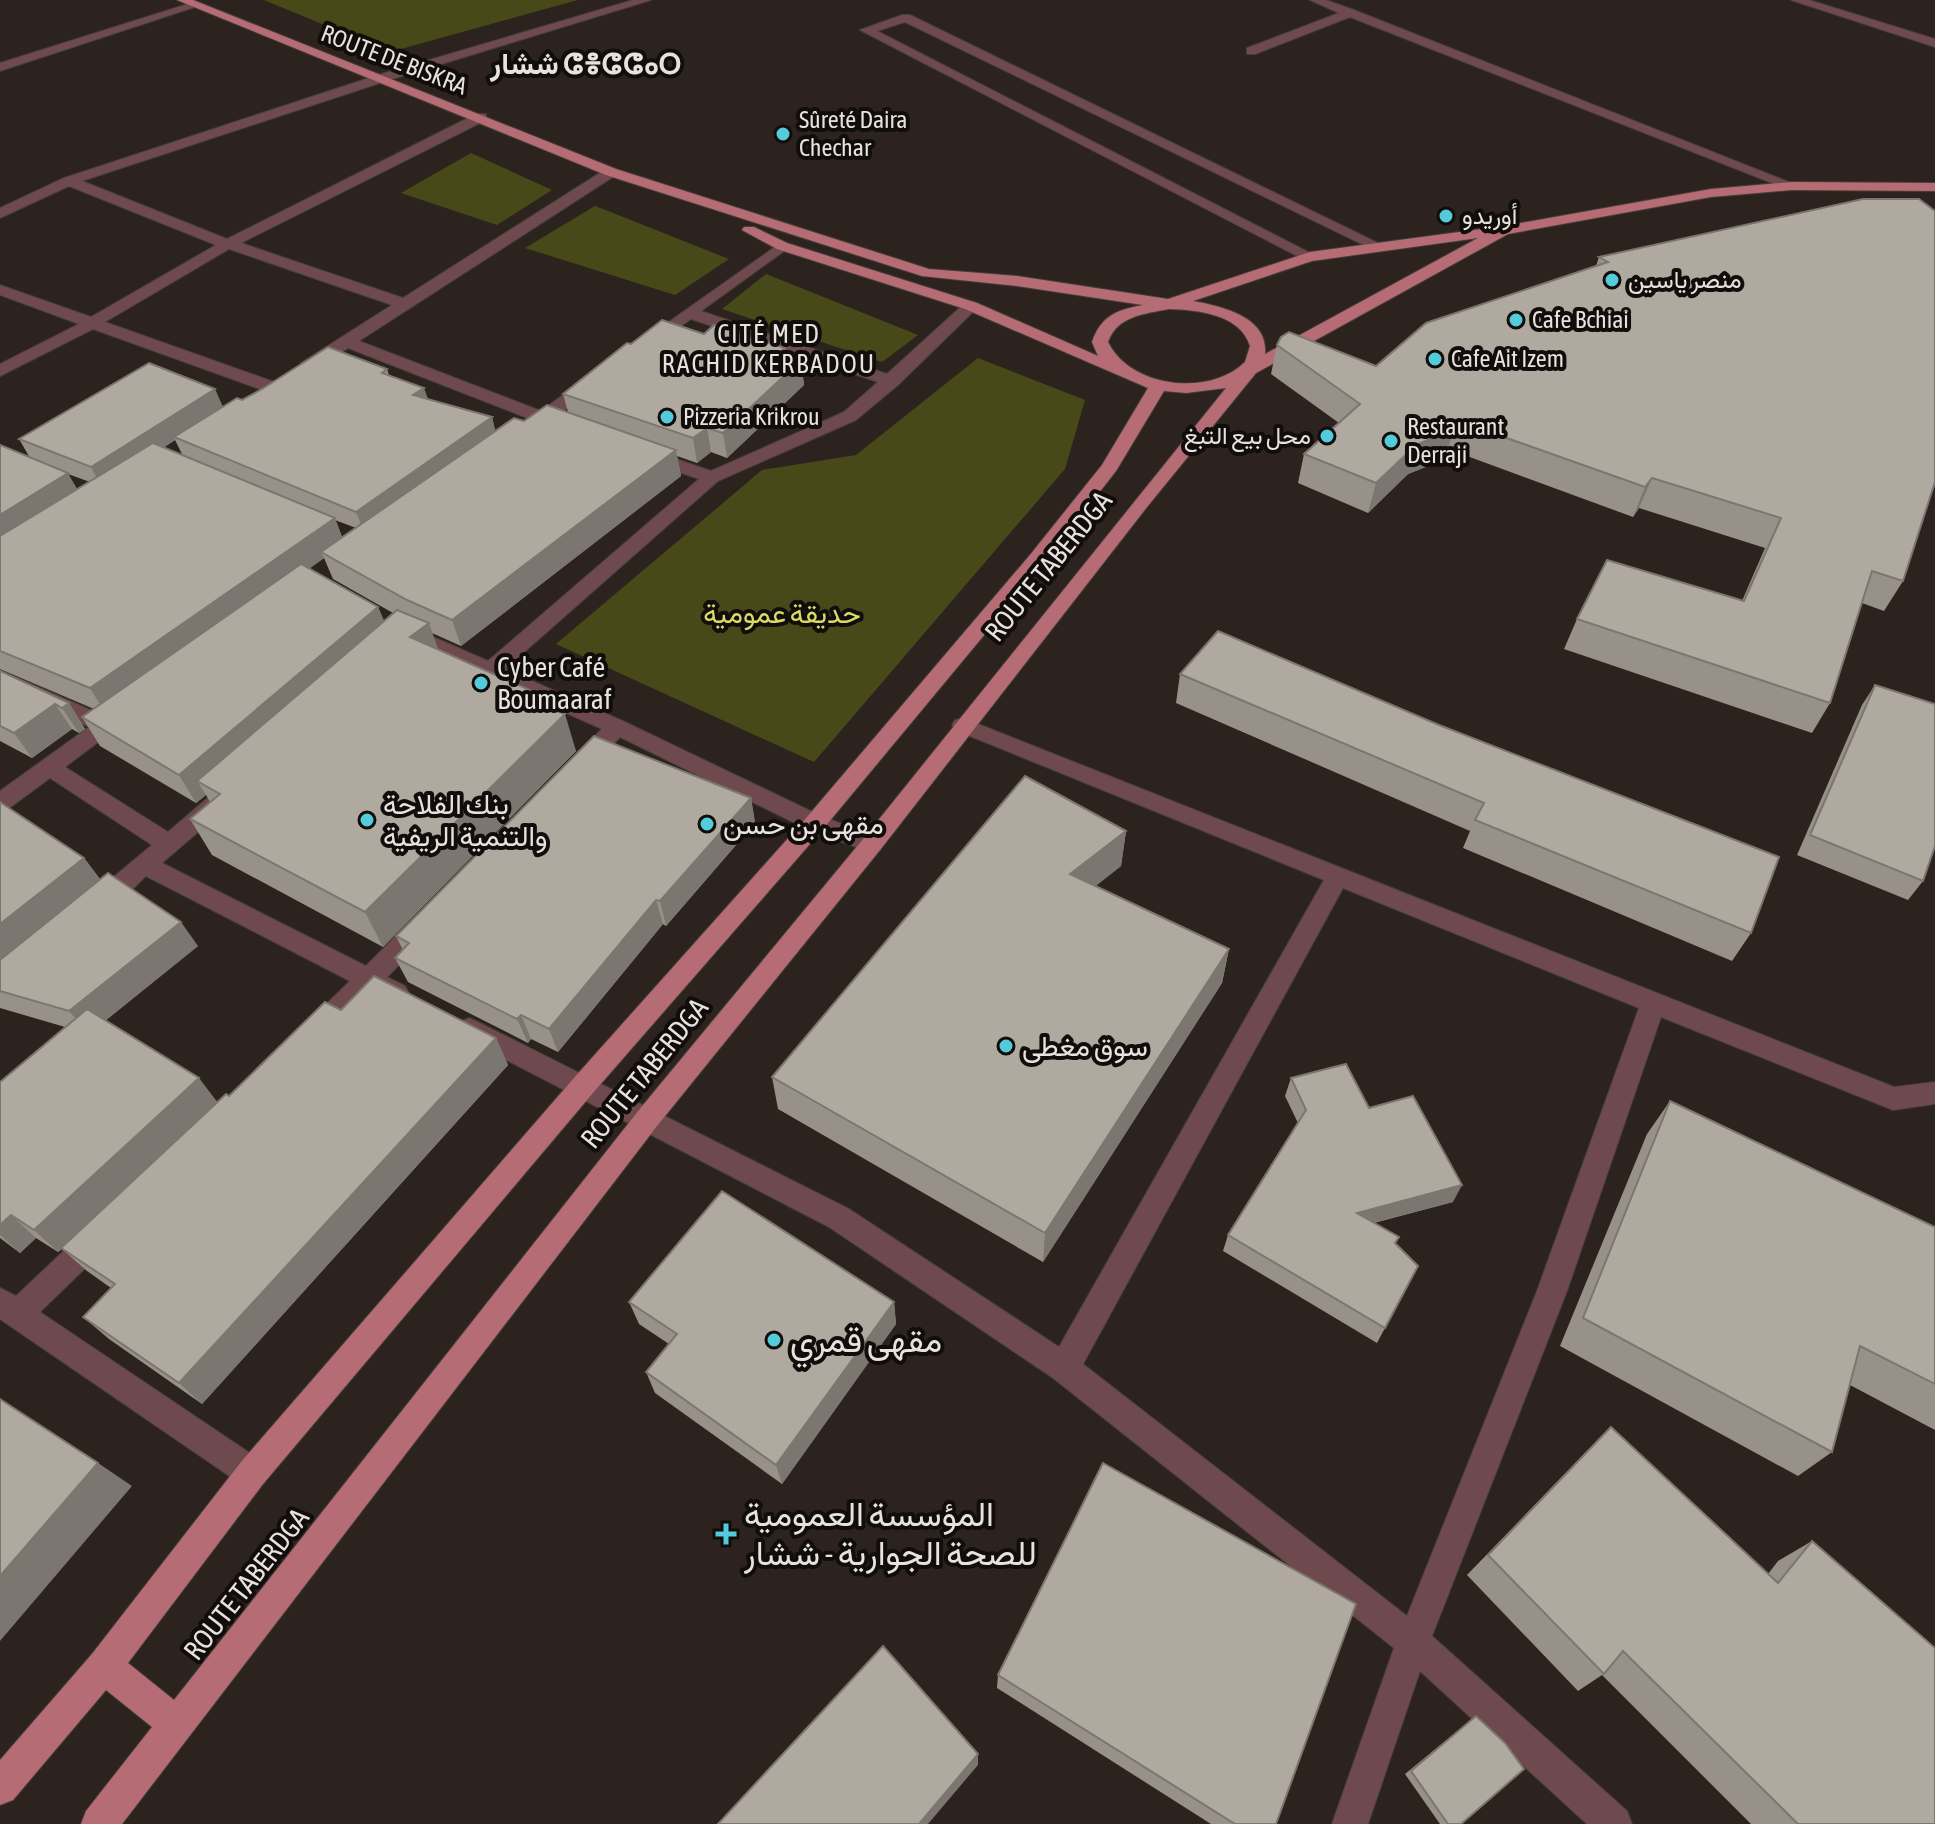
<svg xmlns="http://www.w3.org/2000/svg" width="1935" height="1824" font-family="'Asap Condensed',Vazirmatn,'Noto Sans Tifinagh',sans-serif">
<rect width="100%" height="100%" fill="#2c231f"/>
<g fill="#484919">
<polygon points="264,0 578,0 390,52"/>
<polygon points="471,153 552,190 497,225 401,193"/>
<polygon points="595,206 613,213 729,259 675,295 525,248"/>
<polygon points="766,274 918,335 882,362 722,309"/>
<polygon points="978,358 1085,400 1065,469 814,762 556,644 762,470 856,455"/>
</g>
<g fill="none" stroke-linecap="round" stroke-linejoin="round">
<defs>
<g id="minor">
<polygon points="633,0 651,0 386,81 82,181 227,239 476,114 486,114 486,120 241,243 403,298 606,169 616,169 616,175 359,341 541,411 585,379 597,379 599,383 597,387 555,417 560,421 557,425 545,425 530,432 524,431 521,427 530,419 348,348 313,371 301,371 299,367 301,363 392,305 229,249 105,322 280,384 282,388 280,392 268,392 93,329 0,376 0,364 79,324 0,295 0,285 91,317 216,245 69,186 0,218 0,208 64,178 378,75"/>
<polygon points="1310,0 1326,0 1354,10 1799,186 1792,190 1787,189 1350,17 1255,54 1247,54 1247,48 1339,13"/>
<polygon points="1791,0 1809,0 1935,39 1935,47"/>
<polygon points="191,3 201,5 0,71 0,63"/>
<polygon points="902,15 910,15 1386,247 1379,251 1374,250 905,22 877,31 1318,257 1310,262 1305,260 860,30"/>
<polygon points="782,242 787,243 787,249 701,311 887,374 965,303 977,303 979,306 898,385 856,420 718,481 505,669 625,722 823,817 880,838 884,844 880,850 872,853 807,829 620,737 590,769 574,769 571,763 574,757 602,729 401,639 398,634 408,627 415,629 488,661 699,479 644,460 641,456 644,452 656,452 711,471 844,412 878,382 691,319 653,346 641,346 639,343"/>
<path d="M0,670L104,716L117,710L125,712L128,717L125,722L65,767L168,832L210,796L218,794L226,796L229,802L226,808L162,863L366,966L416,916L425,914L434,916L437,923L434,930L387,977L405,986L409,993L405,1000L396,1003L371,992L326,1038L317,1041L308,1038L304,1030L308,1022L350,981L146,876C132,889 112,915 92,909L88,902L92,895L152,845L50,778L8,809L0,811V791L89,727L0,685Z"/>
<path d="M963,718L1894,1087L1935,1082V1104L1893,1110L1661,1017L1567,1291L1432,1636L1627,1811L1632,1824H1587L1420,1671L1368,1824H1332L1394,1648L1053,1378L829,1227L460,1036L456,1029L460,1022L469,1018L478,1022L849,1209L1059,1347L1324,880L955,730L952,725L955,720ZM1343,888L1639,1008L1537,1291L1407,1616L1083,1364Z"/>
<polygon points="96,1226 106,1230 110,1239 106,1248 40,1312 263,1462 268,1473 263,1484 252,1489 241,1484 0,1319 0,1288 16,1296 86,1230"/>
</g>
<path id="major" d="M177,0H193L616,169L929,269L1017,276L1168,299L1310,252L1504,226L1711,189L1792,182L1935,183V191L1792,190L1711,197L1508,234L1256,373L1147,507L880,850L657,1126L122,1824H81L86,1811L152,1727L106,1690L13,1800L0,1805V1760L92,1654L241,1462L574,1078L807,817L1030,555L1102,465L1148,388L965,309L777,249L742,230L744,227H754L787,243L977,303L1098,356L1092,342C1101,316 1116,310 1143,305L1017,286L922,276L606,175ZM1478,238L1265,354C1269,317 1221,306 1193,301L1312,261ZM1169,309C1198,310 1240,314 1250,346L1245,362C1210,397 1130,388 1108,342C1117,316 1144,314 1169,309ZM1226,388L864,838L639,1110L174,1700L128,1663L263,1484L592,1094L823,829L1044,563L1116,471L1164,391L1186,393Z"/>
</defs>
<use href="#minor" stroke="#463e3a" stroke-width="2"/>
<use href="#major" stroke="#463e3a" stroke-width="2"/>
<use href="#minor" fill="#6e4a4e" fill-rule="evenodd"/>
<use href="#major" fill="#b56c75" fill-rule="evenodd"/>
</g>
<g fill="#979189" fill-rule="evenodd">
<polygon points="1863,199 1903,581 1884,611 1862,603 1830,703 1812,733 1564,649 1577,619 1742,601 1765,548 1639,508 1633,517 1448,449 1433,464 1408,474 1368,513 1298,483 1304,454 1339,423 1271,374 1277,345 1376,366 1596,266 1599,257"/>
<path d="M704,334L801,360L804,385L727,458L711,452L697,463L677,456L681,476L461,646L432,633L438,650L553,710L576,751L383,947L212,855L190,819L210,802L206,795L196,803L100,746L82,717L94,709L0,669V445L30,458L19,439L223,406L242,400L387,369L389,375L428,400L492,417L495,431L524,421L568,412L563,394L631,344ZM175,440L183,456L163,448ZM68,474L90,482L77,489ZM335,520L356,528L342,538ZM324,558L333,579L393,613L384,621L378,607L310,568Z"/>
<polygon points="1218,631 1751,933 1732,961 1463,848 1470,831 1176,703 1180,674"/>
<polygon points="0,671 69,703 85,729 79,733 72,729 32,758 0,741"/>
<polygon points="1875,685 1923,881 1908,900 1797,855 1862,705"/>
<polygon points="751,798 755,823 666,926 663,924 558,1052 531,1039 528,1043 408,982 395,958 403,950 396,936"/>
<polygon points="0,802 84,858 100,879 198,946 106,1020 218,1102 229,1096 341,1010 496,1038 508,1065 202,1404 109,1339 83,1317 111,1288 87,1271 62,1249 58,1252 36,1238 20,1253 0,1238 0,1082 65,1027 0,1008"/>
<polygon points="1126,831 1121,866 1095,886 1229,949 1222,983 1043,1262 778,1109 772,1077"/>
<polygon points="1291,1078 1369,1108 1453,1202 1374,1223 1399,1237 1395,1244 1418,1266 1377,1343 1223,1251 1228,1235 1298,1123 1285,1096"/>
<polygon points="1670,1101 1935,1227 1935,1430 1850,1385 1832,1452 1798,1476 1560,1346 1647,1134"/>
<polygon points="629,1302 894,1302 896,1324 782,1484 655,1393 646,1372 669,1344 639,1324"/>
<polygon points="1587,1451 1768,1574 1778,1561 1812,1541 1935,1824 1751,1824 1602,1675 1578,1691 1467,1575"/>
<polygon points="998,1675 1276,1824 1211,1824 997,1688"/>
<polygon points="1476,1716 1461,1824 1440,1824 1405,1774"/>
</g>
<g fill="#7b766f">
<polygon points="785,348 788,372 777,354"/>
<polygon points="801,360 804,385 727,458 723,433"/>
<polygon points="424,388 431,407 413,395"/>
<polygon points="215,389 224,409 174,437 175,440 102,487 91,467"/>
<polygon points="492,417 497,437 364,532 356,512"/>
<polygon points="1456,420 1448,449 1433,464 1408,474 1368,513 1376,483 1416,445"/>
<polygon points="707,428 711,452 697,463 693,438"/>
<polygon points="676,450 681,476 461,646 452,620"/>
<polygon points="68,473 82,499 0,550 0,515"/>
<polygon points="1652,478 1639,508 1633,517 1645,487"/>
<polygon points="335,518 345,544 321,552 324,558 106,714 90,688"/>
<polygon points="378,607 390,636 197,781 206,795 196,803 179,775"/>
<polygon points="429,623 442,660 410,637"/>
<polygon points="550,699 557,722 565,714 576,751 383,947 365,912 543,706"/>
<polygon points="69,703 85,729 79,733 62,708"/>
<polygon points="55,704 72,729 32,758 14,733"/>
<polygon points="751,798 755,823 666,926 660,901"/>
<polygon points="1126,831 1121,866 1067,909 1070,874"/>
<polygon points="84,858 102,882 0,964 0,924"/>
<polygon points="656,900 663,924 558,1052 549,1029"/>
<polygon points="181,922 198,946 89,1034 69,1011"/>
<polygon points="1229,949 1222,983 1043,1262 1045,1233"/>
<polygon points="521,1015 531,1039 528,1043 517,1019"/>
<polygon points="496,1038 508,1065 202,1404 179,1383"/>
<polygon points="199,1078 218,1103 58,1252 34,1230"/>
<polygon points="1462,1185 1453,1202 1349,1229 1357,1213"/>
<polygon points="11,1215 36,1238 20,1253 0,1235 0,1225"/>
<polygon points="894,1302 896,1324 782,1484 776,1465"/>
<polygon points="98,1463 132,1486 0,1641 0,1576"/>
<polygon points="978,1754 978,1765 928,1824 919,1824"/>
</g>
<g fill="#b0a99f" stroke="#7b766f" stroke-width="2">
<polygon points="1863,199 1919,199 1935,211 1935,482 1903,581 1872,571 1830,703 1577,619 1607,560 1744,601 1781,518 1652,478 1645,487 1456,420 1442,434 1416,445 1376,483 1304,454 1360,404 1277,345 1281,337 1289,332 1376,366 1426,323 1608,262 1599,257"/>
<polygon points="662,320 704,334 714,325 785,348 777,354 801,360 723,433 707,428 693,438 563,394 627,343 631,344"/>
<polygon points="328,347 387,369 382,373 424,388 413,395 492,417 356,512 174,437 237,398 242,400 262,389"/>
<polygon points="149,363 215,389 91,467 19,439"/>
<polygon points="547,405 676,450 452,620 407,600 321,552 514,418 524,421"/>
<polygon points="153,443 335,518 90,688 0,651 0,536"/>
<polygon points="0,445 68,473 0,515"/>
<polygon points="301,564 378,607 179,775 82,717"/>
<polygon points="397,610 429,623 410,637 550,699 543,706 565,714 365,912 190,819 220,794 197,781"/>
<polygon points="1218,631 1439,725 1779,857 1751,933 1475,820 1484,803 1180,674"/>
<polygon points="0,671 69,703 62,708 55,704 14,733 0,726"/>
<polygon points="1875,685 1935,704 1935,846 1923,881 1810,835"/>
<polygon points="594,736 751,798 660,901 656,900 549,1029 521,1015 517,1019 395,958 409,943 396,936"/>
<polygon points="1025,776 1126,831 1070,874 1229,949 1045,1233 772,1077"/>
<polygon points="0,802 84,858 0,924"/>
<polygon points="108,873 181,922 69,1011 0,991 0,960"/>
<polygon points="374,976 496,1038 179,1383 83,1317 115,1284 61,1248 226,1094 229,1096 325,1002 341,1010"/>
<polygon points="87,1009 199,1078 34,1230 11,1215 0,1225 0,1082"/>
<polygon points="1346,1064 1369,1108 1413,1096 1462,1185 1357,1213 1399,1237 1395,1243 1418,1266 1385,1328 1228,1235 1306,1110 1291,1078"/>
<polygon points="1670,1101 1935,1227 1935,1384 1860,1346 1832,1452 1583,1318"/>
<polygon points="722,1191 894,1302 776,1465 646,1372 677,1334 629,1302"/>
<polygon points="0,1399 98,1463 0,1576"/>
<polygon points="1611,1427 1778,1583 1812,1541 1935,1648 1935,1824 1798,1824 1623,1651 1604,1674 1488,1555"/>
<polygon points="1103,1463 1356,1604 1276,1824 1235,1824 998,1675"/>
<polygon points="883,1646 978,1754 919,1824 718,1824"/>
<polygon points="1476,1716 1505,1743 1524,1769 1461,1824 1448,1824 1411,1771"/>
</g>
<g fill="#53cbdb" stroke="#110d0b" stroke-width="3">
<circle cx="783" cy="134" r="8"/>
<circle cx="1446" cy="216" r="8"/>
<circle cx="1612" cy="280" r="8"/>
<circle cx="1516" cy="320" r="8"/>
<circle cx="1435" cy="359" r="8"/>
<circle cx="667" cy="417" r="8"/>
<circle cx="1327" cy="436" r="8"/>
<circle cx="1391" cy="441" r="8"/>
<circle cx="481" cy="683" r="8"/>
<circle cx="367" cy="820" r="8"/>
<circle cx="707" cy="824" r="8"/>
<circle cx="1006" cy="1046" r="8"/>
<circle cx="774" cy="1340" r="8"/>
<path d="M722 1522h8v8h8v8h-8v8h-8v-8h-8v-8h8z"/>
</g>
<g text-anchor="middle" stroke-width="8" stroke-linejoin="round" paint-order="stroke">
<g font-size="24" fill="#e8e2df" stroke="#110d0b">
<text transform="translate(394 60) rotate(21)" y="8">ROUTE DE BISKRA</text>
</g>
<g font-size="24" fill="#e8e2df" stroke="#110d0b" text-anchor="start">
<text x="799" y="128">Sûreté Daira<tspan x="799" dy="28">Chechar</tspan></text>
<text x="1462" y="224">أوريدو</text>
<text x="1628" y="288">منصر ياسين</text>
<text x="1532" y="328">Cafe Bchiai</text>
<text x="1451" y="367">Cafe Ait Izem</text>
<text x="683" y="425">Pizzeria Krikrou</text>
<text x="1407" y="435">Restaurant<tspan x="1407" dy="28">Derraji</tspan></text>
<text x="1311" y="444" text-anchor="end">محل بيع التبغ</text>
</g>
<g font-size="26" letter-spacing="2" fill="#e8e2df" stroke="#110d0b">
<text x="769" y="343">CITÉ MED<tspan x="769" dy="30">RACHID KERBADOU</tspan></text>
</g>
<g font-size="28" fill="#e8e2df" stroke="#110d0b">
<text transform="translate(1048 566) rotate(-51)" y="10">ROUTE TABERDGA</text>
<text transform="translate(644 1073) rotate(-51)" y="10">ROUTE TABERDGA</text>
<text transform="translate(246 1584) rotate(-52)" y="10">ROUTE TABERDGA</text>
</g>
<g font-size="28" fill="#d9db66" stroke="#110d0b">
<text x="782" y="623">حديقة عمومية</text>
</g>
<g font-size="28" fill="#e8e2df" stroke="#110d0b" text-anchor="start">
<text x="497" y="677">Cyber Café<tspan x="497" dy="32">Boumaaraf</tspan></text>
<text x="383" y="814">بنك الفلاحة<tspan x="383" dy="32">والتنمية الريفية</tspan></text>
<text x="723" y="834">مقهى بن حسن</text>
<text x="1022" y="1056">سوق مغطى</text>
</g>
<g font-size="30" font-weight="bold" fill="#e8e2df" stroke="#110d0b">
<text x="586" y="74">ششار ⵛⴻⵛⵛⴰⵔ</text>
</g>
<g font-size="34" fill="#e8e2df" stroke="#110d0b" text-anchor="start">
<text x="790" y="1352">مقهى قمري</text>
<text x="744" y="1526">المؤسسة العمومية<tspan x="744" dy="39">للصحة الجوارية - ششار</tspan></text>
</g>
</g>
</svg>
